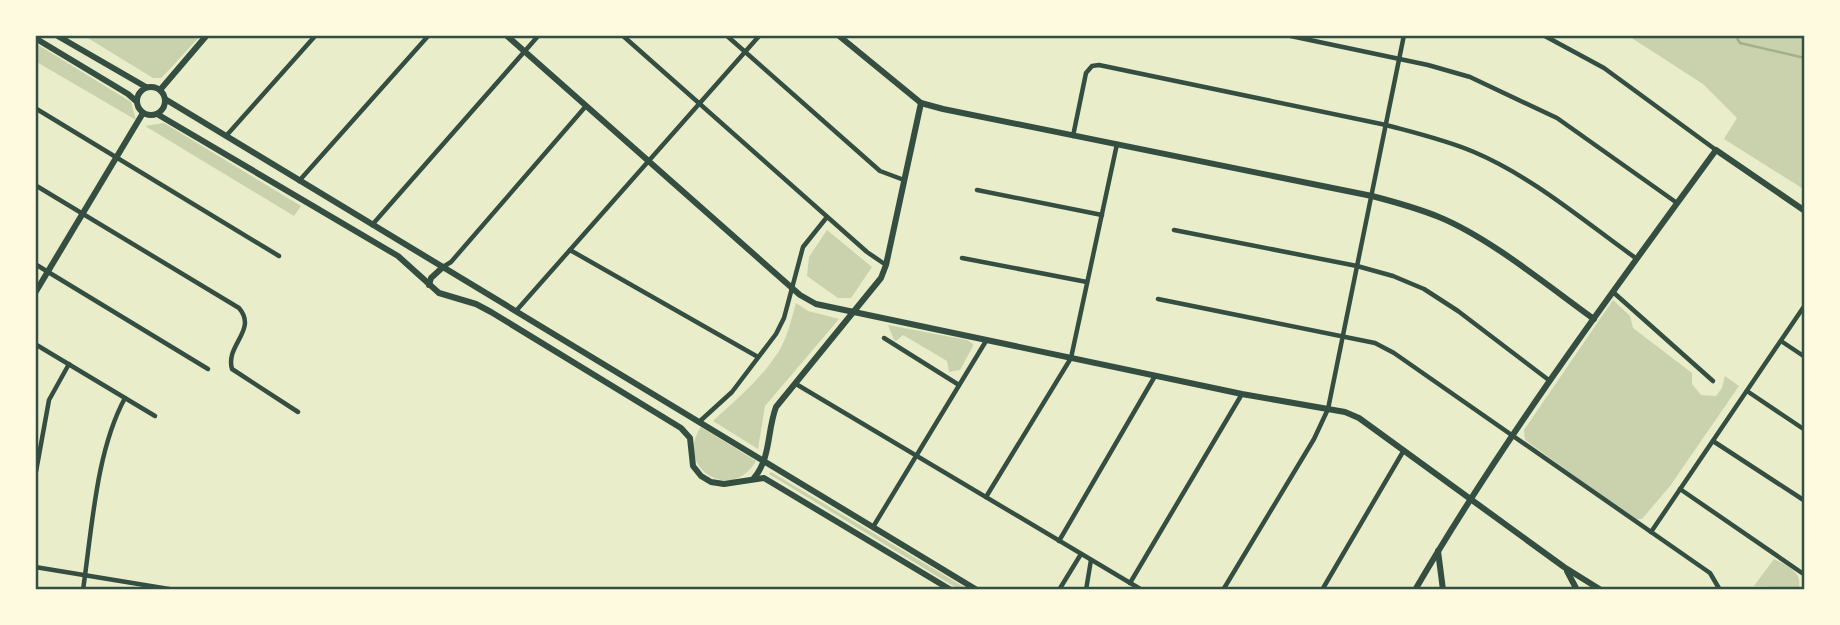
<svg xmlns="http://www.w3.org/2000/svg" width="1840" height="625" font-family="Overpass,sans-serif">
<rect width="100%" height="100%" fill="#e9edc9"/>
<g fill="#cad2ad">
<polygon points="83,35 201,35 167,72 161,78 153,78"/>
<polygon points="1627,35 1805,35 1805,190 1724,139 1737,118 1703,84"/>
<polygon points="35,43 131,102 136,120 35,61"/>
<polygon points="164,123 301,206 294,216 145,126"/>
<polygon points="827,230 872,267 851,298 838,298 807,276 809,257"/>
<polygon points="1613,300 1630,316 1633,328 1692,373 1692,384 1701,395 1716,396 1722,388 1725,376 1739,386 1670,486 1642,519 1634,519 1525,440 1524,430"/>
<path d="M796,303L808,311L839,319L765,406L758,449L713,421C735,401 760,380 777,354C787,340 791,320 796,303Z"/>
<polygon points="888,325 967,340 973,344 973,346 960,370 949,372 947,361 903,335 896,341 894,340"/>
<path d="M701,427L756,461C731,504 673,467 701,427Z"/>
<polygon points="771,472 969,590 960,590 769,474"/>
<path d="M1774,559C1787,566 1802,571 1799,588L1754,586Z"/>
</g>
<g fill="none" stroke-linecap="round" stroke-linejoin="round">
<polyline stroke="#a3b18a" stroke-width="2.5" points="1735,35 1740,43 1805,58"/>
<g stroke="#344e41" stroke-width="4.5">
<polyline points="622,35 867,252 886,265"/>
<polyline points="726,35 880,171 904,180"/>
<polyline points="1286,35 1428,65 1470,77 1557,118 1677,203"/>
<polyline points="1543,35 1604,68 1716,150"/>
<polyline points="35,108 279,256"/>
<polyline points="226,136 316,35"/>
<path d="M1073,136L1086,73L1092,66L1099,65L1386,125C1416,133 1446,140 1474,152C1533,177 1585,222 1637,259"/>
<polyline points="299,181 429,35"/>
<path d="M35,185L239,308C258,330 225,345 232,369L298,412"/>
<polyline points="977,190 1102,215"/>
<polyline points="372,225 539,35"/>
<polyline points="1174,230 1357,266 1393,276 1424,289 1458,311 1550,381"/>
<polyline points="570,250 758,357"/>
<polyline points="962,258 1087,282"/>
<polyline points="35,264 208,369"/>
<polyline points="443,267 451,262 586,106"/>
<polyline points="1613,292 1713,381"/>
<polyline points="1158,299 1375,343 1394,353 1710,573 1720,590"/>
<polyline points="516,311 760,35"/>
<polyline points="884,338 959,385"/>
<polyline points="1781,341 1805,357"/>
<polyline points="35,344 155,416"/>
<polyline points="796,384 1142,590"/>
<polyline points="1747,391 1805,430"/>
<polyline points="699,422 732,392 776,334 784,318 803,247 827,217"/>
<polyline points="1713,441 1805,501"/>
<polyline points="35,477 49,400 69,364"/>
<polyline points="1680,489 1805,575"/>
<polyline points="986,497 1071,358 1117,144"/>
<polyline points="873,527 986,341"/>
<polyline points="1651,532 1805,305"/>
<polyline points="1059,541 1155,376"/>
<polyline points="35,567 175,590"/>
<polyline points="1130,583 1242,394"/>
<path d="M83,590C92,529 96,451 125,398"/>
<polyline points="1059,590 1081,554"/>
<polyline points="1086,590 1091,560"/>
<polyline points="1223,590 1314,439 1328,409 1404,35"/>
<polyline points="1322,590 1404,450"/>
</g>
<g stroke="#344e41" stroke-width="6">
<polyline points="56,35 146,87"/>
<polyline points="506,35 800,295 816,304 1242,394 1345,412 1359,418 1564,567 1601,590"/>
<path d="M838,35L921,103L943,109L1372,196C1395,202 1417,208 1439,217C1490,238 1548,286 1594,319"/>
<polyline points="35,38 128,94 136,101"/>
<circle cx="151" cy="101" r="14"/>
<polyline points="160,90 207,35"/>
<polyline points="165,99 977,590"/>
<polyline points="157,114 398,256 439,293 476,304 491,312 681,428 690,438 693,466 701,476 711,482 724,484 764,478 951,590"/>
<polyline points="429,285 431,278 443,267"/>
<polyline points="35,293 143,113"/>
<path d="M754,478C771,458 767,431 776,407L881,278L886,265L921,103"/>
<polyline points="1438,551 1443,590"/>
<polyline points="1567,571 1577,590"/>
<path d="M1415,590C1505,436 1611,294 1716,150L1805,211"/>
</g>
</g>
<rect width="1840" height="625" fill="none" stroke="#fefae0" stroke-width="74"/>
<rect x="37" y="37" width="1766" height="551" fill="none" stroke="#344e41" stroke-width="2.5"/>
</svg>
